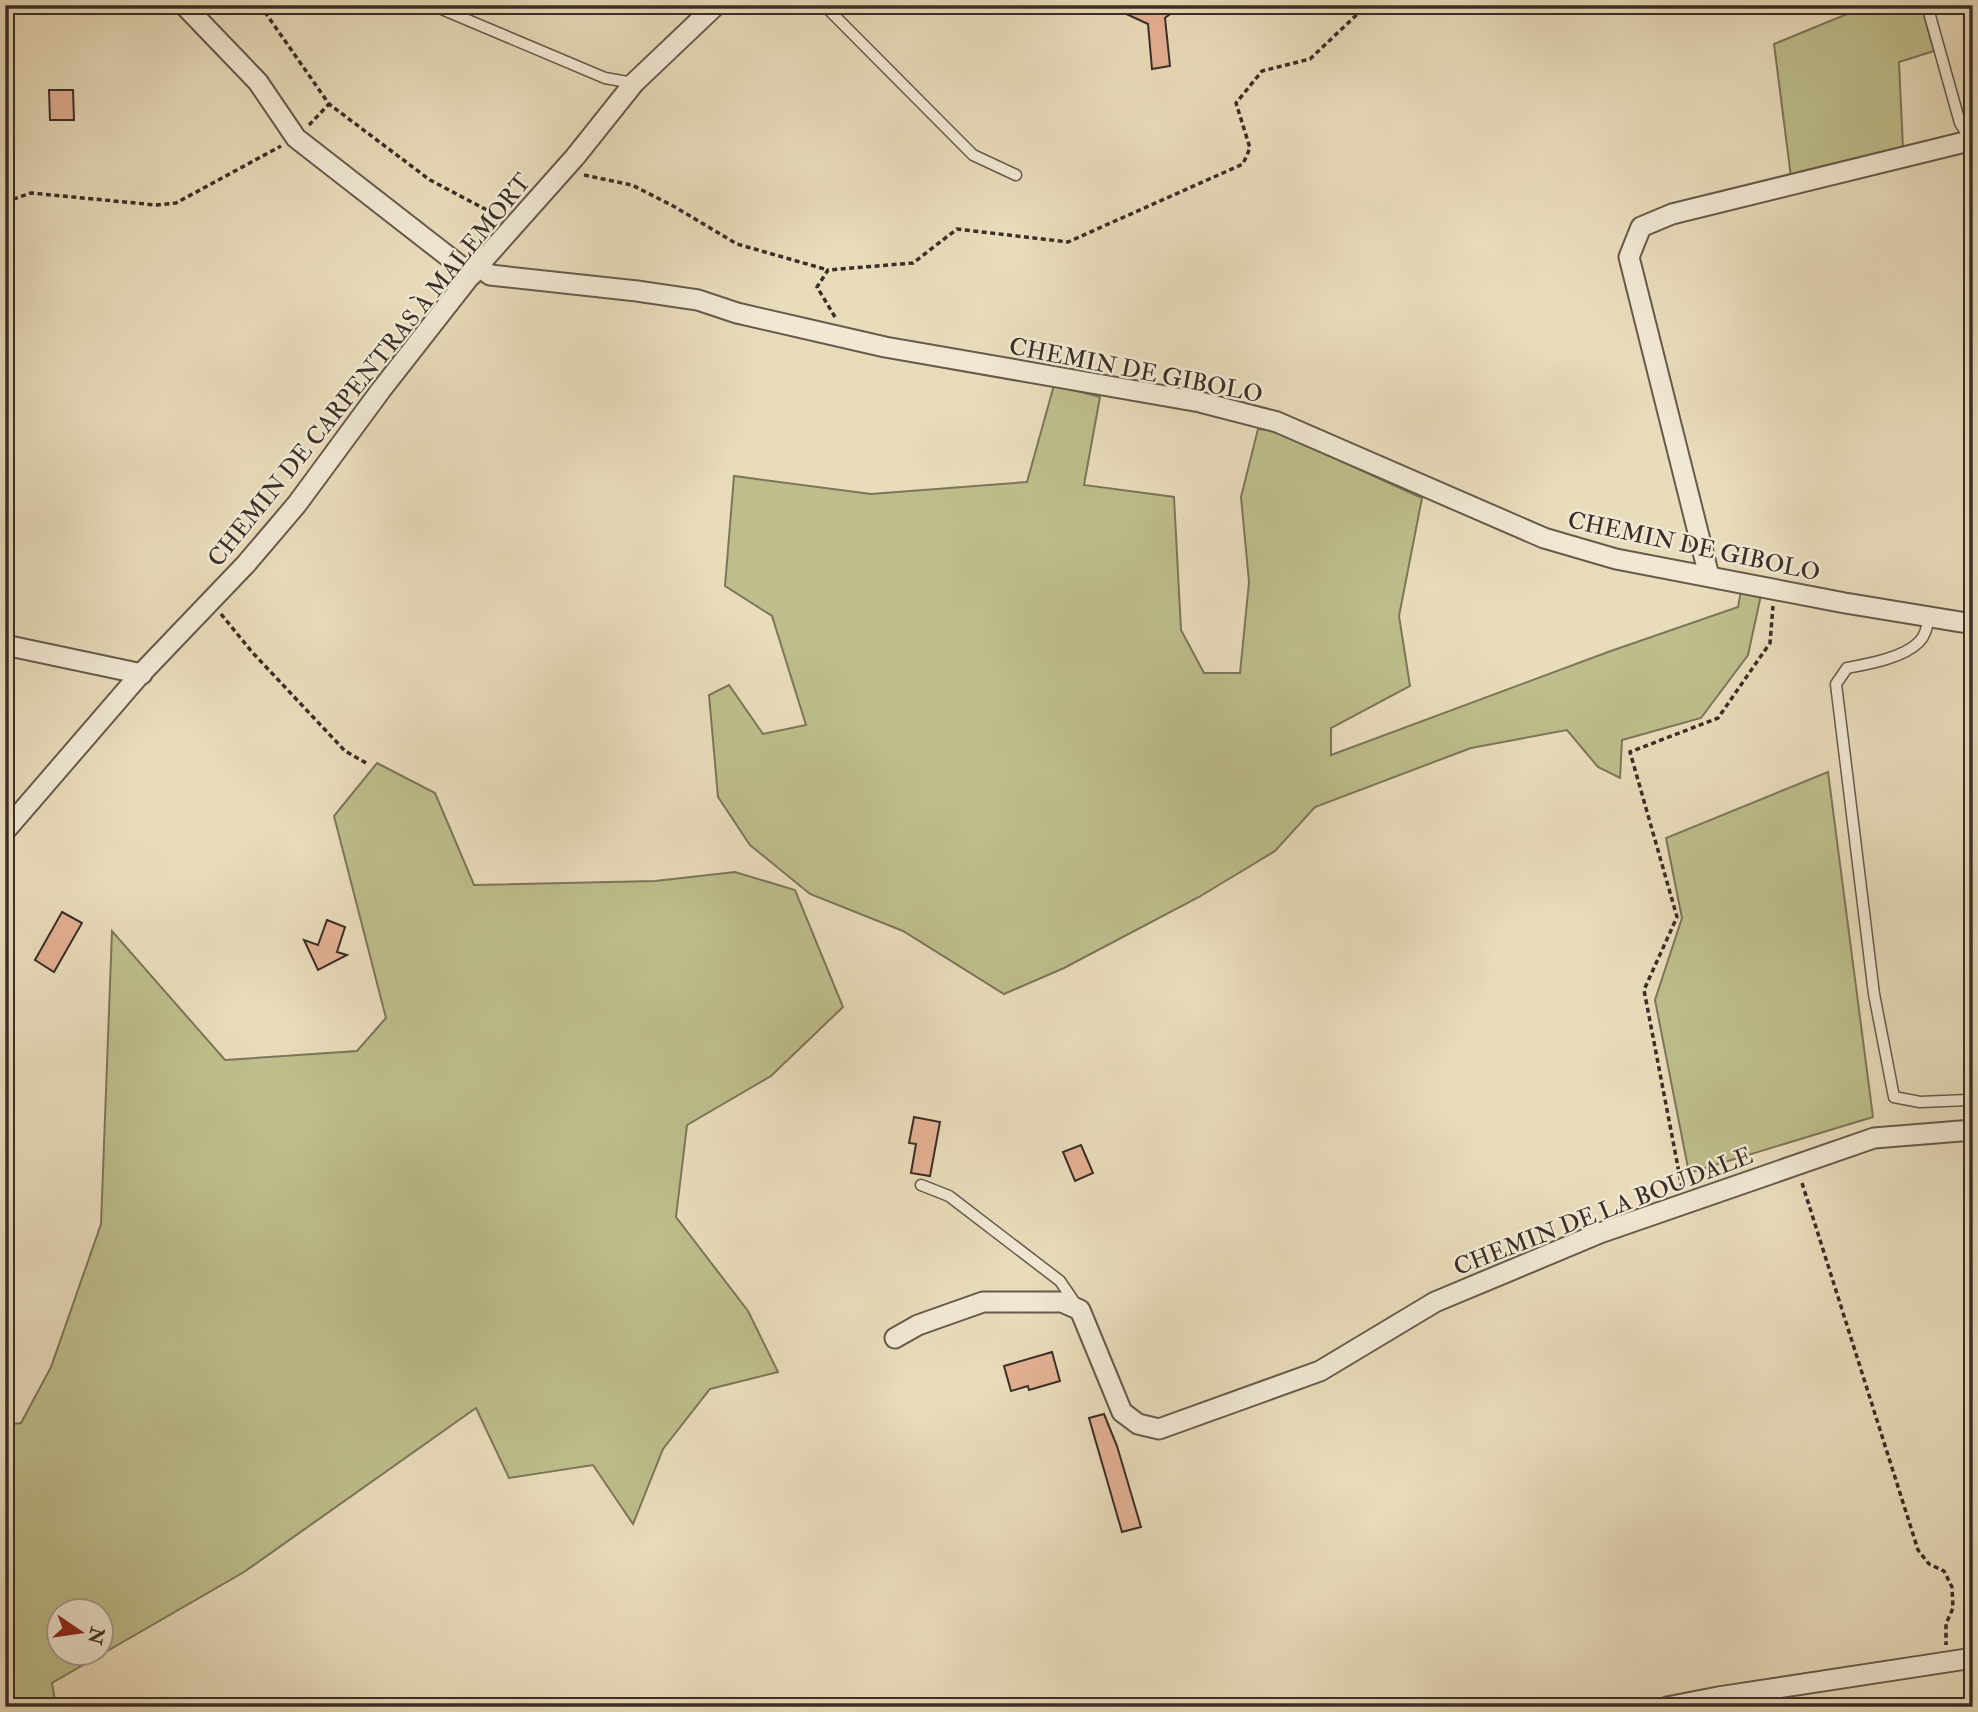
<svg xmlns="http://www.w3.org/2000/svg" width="1978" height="1712" font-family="'IM FELL Double Pica',serif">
<rect width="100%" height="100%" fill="#e9dcbb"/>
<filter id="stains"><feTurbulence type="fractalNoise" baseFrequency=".00286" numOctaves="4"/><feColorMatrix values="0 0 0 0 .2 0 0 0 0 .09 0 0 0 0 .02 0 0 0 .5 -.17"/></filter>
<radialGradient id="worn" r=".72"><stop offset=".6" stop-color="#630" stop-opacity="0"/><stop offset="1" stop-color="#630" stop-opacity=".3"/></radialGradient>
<g fill="#bdbe8b" stroke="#7c765a" stroke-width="2" fill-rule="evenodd">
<polygon points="1869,5 1921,5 1934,51 1899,62 1903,148 1791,177 1774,44"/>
<polygon points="1054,385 1100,397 1084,485 1174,497 1181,630 1204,673 1240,673 1249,582 1241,497 1258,429 1275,431 1422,498 1399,616 1410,686 1331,728 1331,755 1608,652 1738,607 1741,591 1761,595 1748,655 1701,718 1622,740 1620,778 1598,767 1567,730 1471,748 1315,807 1275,851 1199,897 1064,968 1004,994 903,931 810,894 750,845 718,797 709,695 729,685 763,734 806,725 772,616 725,586 734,476 871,494 1027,482"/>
<path d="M377,763L435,793L474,885L655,881L735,872L795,890L843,1007L771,1076L687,1125L676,1217L748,1311L778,1372L710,1389L663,1449L633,1524L593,1465L509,1478L476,1408L244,1572L52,1683L56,1707H5V1425L21,1423L51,1367L101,1224L112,931L225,1060L357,1051L386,1018L334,816ZM102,1610V1652H60V1610Z"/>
<polygon points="1828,772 1873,1117 1689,1173 1655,1000 1682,918 1666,838"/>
</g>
<g fill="#e3b093" stroke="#3a2e28" stroke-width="2">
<polygon points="1107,5 1182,5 1165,18 1170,66 1152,69 1148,24"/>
<polygon points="49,90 73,90 74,120 50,120"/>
<polygon points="62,912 82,923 54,972 35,960"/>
<polygon points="327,920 345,927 337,952 347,955 318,970 304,940 318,945"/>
<polygon points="914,1117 940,1122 930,1176 911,1173 916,1144 909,1143"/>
<polygon points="1081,1145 1093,1173 1075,1181 1063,1152"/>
<polygon points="1052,1352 1060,1381 1029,1390 1028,1386 1011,1391 1004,1366"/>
<polygon points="1104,1414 1117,1446 1141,1527 1122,1532 1089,1418"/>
</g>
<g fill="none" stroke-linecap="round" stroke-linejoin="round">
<defs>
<g id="lane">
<polyline points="432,5 605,78 633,83"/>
<polyline points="824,5 973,155 1016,175"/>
<polyline points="1927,5 1960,123 1971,140"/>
<path d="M1929,616C1927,626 1926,635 1919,642C1903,658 1869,664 1847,668L1836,684L1874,994L1894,1097L1920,1102L1968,1100"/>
<polyline points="921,1185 949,1196 1060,1281 1075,1303"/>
</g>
<g id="street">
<polyline points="184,5 258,82 296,138 472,275"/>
<polyline points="478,266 490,275 637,291 698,300 737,313 885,347 1200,402 1277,422 1544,538 1616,559 1845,603 1973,624"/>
<polyline points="1709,576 1629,257 1641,227 1672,214 1973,140"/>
<polyline points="5,645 142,674"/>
<polyline points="5,831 137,678 246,564 297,504 381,390 478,266 575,157 634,83 716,5"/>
<polyline points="895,1338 918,1325 983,1302 1062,1302 1080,1310 1122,1412 1138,1424 1159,1429 1320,1371 1435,1302 1600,1233 1874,1138 1973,1130"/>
<polyline points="1667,1707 1718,1697 1973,1658"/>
</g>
</defs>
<use href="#lane" stroke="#665a4d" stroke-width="13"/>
<use href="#street" stroke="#665a4d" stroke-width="23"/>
<g stroke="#3a2e28" stroke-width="3.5" stroke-dasharray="5 3.5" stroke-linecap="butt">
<polyline points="260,5 329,104 430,180 500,217"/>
<polyline points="309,125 329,104"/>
<polyline points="584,175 632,185 675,207 737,244 828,270"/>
<polyline points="5,202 31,193 156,205 176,203 281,146"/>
<polyline points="835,317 817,287 828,270 913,263 957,229 1068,242 1243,164 1250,148 1236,103 1262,71 1310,59 1367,5"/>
<polyline points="221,614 252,652 345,751 368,764"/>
<polyline points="1802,1183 1918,1550 1929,1564 1944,1571 1952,1587 1953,1608 1946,1624 1946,1645"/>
<polyline points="1682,1188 1644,990 1677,917 1630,752 1718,718 1770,643 1773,606"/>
</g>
<use href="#lane" stroke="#f1e8d3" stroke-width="10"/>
<use href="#street" stroke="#f1e8d3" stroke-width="19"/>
</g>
<g text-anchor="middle" stroke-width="5" stroke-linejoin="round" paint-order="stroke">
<g font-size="24" fill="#3a2e28" stroke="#f1e8d3">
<text transform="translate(369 370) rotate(-51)" y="8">CHEMIN DE CARPENTRAS À MALEMORT</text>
<text transform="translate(1136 370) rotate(11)" y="8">CHEMIN DE GIBOLO</text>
<text transform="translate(1694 546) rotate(12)" y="8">CHEMIN DE GIBOLO</text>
<text transform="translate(1603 1211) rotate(-21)" y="8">CHEMIN DE LA BOUDALE</text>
</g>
</g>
<rect width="1978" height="1712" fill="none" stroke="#e9dcbb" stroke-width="28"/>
<rect x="7" y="7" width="1964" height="1698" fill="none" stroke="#3a2e28" stroke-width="3.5"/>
<rect x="14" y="14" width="1950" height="1684" fill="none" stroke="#3a2e28" stroke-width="2"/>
<g transform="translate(80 1632) rotate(103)"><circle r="33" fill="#f1e8d3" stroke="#a89e8f" stroke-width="2"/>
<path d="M0-5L12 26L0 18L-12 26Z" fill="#8f2418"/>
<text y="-10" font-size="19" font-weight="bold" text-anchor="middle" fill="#3a2e28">N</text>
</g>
<rect width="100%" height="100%" filter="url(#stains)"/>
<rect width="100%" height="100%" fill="url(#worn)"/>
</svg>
